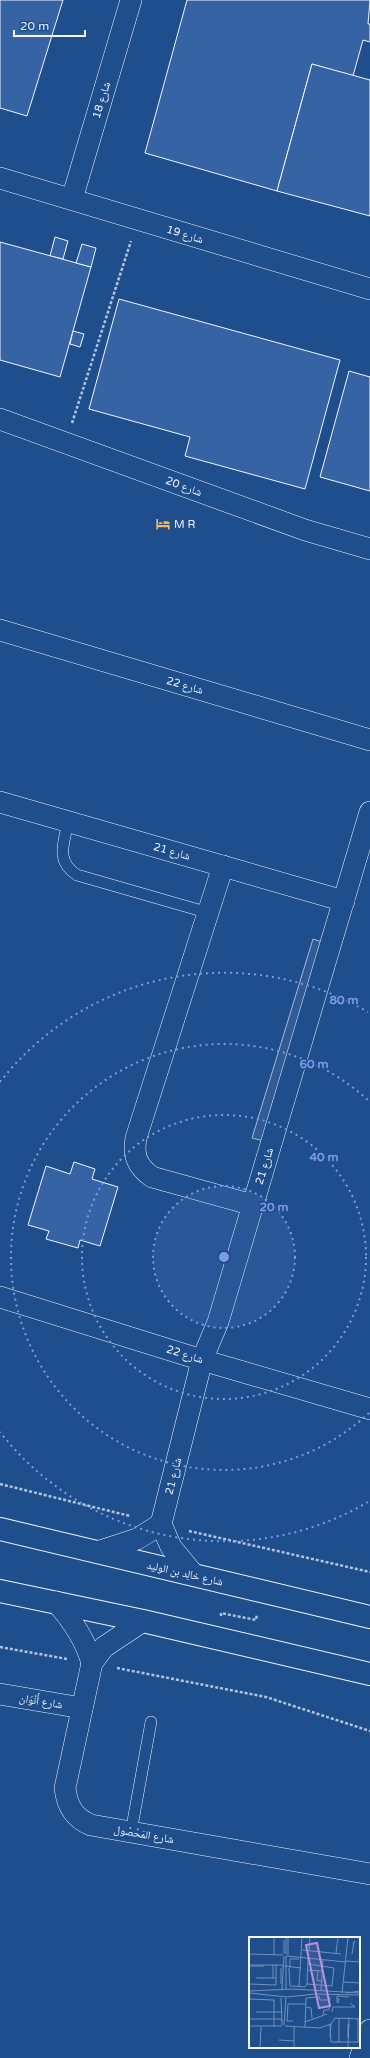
<svg xmlns="http://www.w3.org/2000/svg" width="370" height="2058" font-family="'Varela Round','Noto Naskh Arabic',sans-serif">
<rect width="100%" height="100%" fill="#1f4e8c"/>
<polygon fill="#305b95" stroke="#a8bbd7" points="313,939 332,945 272,1143 252,1138"/>
<g fill="#3563a3" stroke="#f2f6ff">
<polygon points="0,0 63,0 27,116 0,108"/>
<polygon points="187,0 370,0 368,24 370,24 370,42 363,40 353,76 312,64 277,191 145,153"/>
<polygon points="312,64 370,80 370,216 277,191"/>
<polygon points="55,237 68,241 63,259 50,256"/>
<polygon points="0,242 91,267 60,377 0,360"/>
<polygon points="82,244 96,248 91,267 76,263"/>
<polygon points="119,299 340,360 305,489 185,456 190,437 89,409"/>
<polygon points="73,331 84,334 80,347 70,344"/>
<polygon points="349,371 370,377 370,491 320,477"/>
<polygon points="74,1162 95,1169 92,1179 118,1187 100,1246 80,1240 78,1248 46,1239 49,1231 28,1225 46,1166 70,1174"/>
</g>
<g fill="none" stroke-linecap="round" stroke-linejoin="round">
<defs>
<g id="service">
<path d="M68,822C64,843 55,861 77,875L209,913"/>
<polyline points="131,1832 151,1722"/>
</g>
<g id="minor">
<polyline points="0,178 370,289"/>
<polyline points="72,199 131,0"/>
<polyline points="0,419 305,530 370,549"/>
<polyline points="0,630 370,740"/>
<polyline points="0,802 344,901"/>
<path d="M223,866L136,1138C133,1156 137,1166 152,1177L253,1205"/>
<polyline points="0,1297 202,1360 370,1409"/>
<polyline points="161,1524 202,1360 218,1322 370,812"/>
<polyline points="161,1524 171,1547 194,1575"/>
<polyline points="97,1552 137,1539 161,1524"/>
<path d="M56,1602C73,1621 85,1639 92,1663"/>
<path d="M143,1621L104,1647L92,1663L65,1788C67,1806 74,1818 91,1825L370,1874"/>
<polyline points="0,1694 82,1708"/>
<polyline points="360,2058 370,2030"/>
</g>
<g id="tertiary">
<polyline points="0,1529 370,1617"/>
<polyline points="0,1591 143,1621 370,1674"/>
</g>
</defs>
<use href="#service" stroke="#f2f6ff" stroke-width="12"/>
<use href="#minor" stroke="#f2f6ff" stroke-width="22"/>
<use href="#tertiary" stroke="#f2f6ff" stroke-width="24"/>
<g stroke="#b3c4dc" stroke-width="2.5" stroke-dasharray="3 2" stroke-linecap="butt">
<polyline points="72,423 131,241"/>
<polyline points="0,1484 130,1516"/>
<polyline points="189,1531 370,1572"/>
<polyline points="221,1616 221,1613 256,1620 257,1614"/>
<polyline points="0,1647 67,1659"/>
<polyline points="117,1668 266,1697 370,1731"/>
</g>
<use href="#service" stroke="#1f4e8c" stroke-width="11"/>
<use href="#minor" stroke="#1f4e8c" stroke-width="21"/>
<use href="#tertiary" stroke="#1f4e8c" stroke-width="22"/>
</g>
<circle cx="224" cy="1257" r="71" fill="#7d9aea" fill-opacity=".12"/>
<g fill="none" stroke="#7d9aea" stroke-width="2" stroke-dasharray="2 4">
<circle cx="224" cy="1257" r="71"/>
<circle cx="224" cy="1257" r="142"/>
<path d="M369 1413A213 213 0 1 1 369 1101"/>
<path d="M368 1502A284 284 0 0 1 0 1432M0 1082A284 284 0 0 1 368 1012"/>
</g>
<defs>
<symbol id="hotel-bare" viewBox="-9 -9 18 18"><path d="M-6-4.5h1.5V1H6V5H4.5V3h-9V5H-6ZM-4 0a1.8 1.8 0 1 1 3.6 0ZM.5 0V-2.5h3Q6-2.5 6 0Z" fill="#ffb74d" stroke="#1f4e8c" stroke-width="2.5" paint-order="stroke"/></symbol>
</defs>
<g fill-rule="evenodd">
<use href="#hotel-bare" x="153" y="514" width="20" height="20"/>
</g>
<g text-anchor="middle" stroke-width="3" stroke-linejoin="round" paint-order="stroke">
<g font-size="11" fill="#f2f6ff" stroke="#1f4e8c">
<text transform="translate(101 100) rotate(-73)" y="4">شارع 18</text>
<text transform="translate(185 234) rotate(17)" y="4">شارع 19</text>
<text transform="translate(184 486) rotate(20)" y="4">شارع 20</text>
<text transform="translate(185 685) rotate(16)" y="4">شارع 22</text>
<text transform="translate(172 851) rotate(16)" y="4">شارع 21</text>
<text transform="translate(264 1166) rotate(-73)" y="4">شارع 21</text>
<text transform="translate(185 1354) rotate(17)" y="4">شارع 22</text>
<text transform="translate(173 1476) rotate(-76)" y="4">شارع 21</text>
<text transform="translate(185 1573) rotate(13)" y="4">شارع خالِد بن الوليد</text>
<text transform="translate(41 1701) rotate(9)" y="4">شارع أَنْوَان</text>
<text transform="translate(144 1834) rotate(10)" y="4">شارع المَحْصُول</text>
</g>
<g font-size="11" fill="#f2f6ff" stroke="#1f4e8c" text-anchor="start">
<text x="174" y="528">M R</text>
</g>
</g>
<g transform="translate(249 1937)">
<rect width="111" height="111" fill="#1f4e8c"/>
<path fill="none" stroke="#7391ba" stroke-width="1" d="M53,13L92,17M60,14L61,0M87,16L89,0M0,17L34,18M35,17V3M37,17V0M103,17L105,5L106,4L104,7M25,18V0M39,18V0M37,19L97,25M37,19V52M97,24L111,25M0,28H33L35,31M0,29H15M36,29L52,31M40,31L41,49L56,50L58,47M41,31V22H50M58,33L73,34M69,33L68,43L72,44M7,41H27M24,41V28M95,45L111,46M0,47L27,48V28M32,47V31M58,47L83,49L85,31L59,27M58,47L59,21M50,50L53,0M33,52L35,19M0,54L44,52L111,56M72,54L74,23M0,56L38,60L66,57L111,58M93,56L99,0M97,56L111,54M70,59L71,63H81M32,61L33,88M88,61L90,62L89,66L88,65V59L100,60M0,62L25,63V90M57,70L62,71L63,81M7,75H32M83,75L84,70H106L101,66M74,78L75,73H80L81,60M90,81V105M0,82H31L34,84M44,84H38L39,67H57M56,85L78,77M99,87V100M35,88L37,61M81,88L82,105H111M0,89H33M36,89L71,91L82,87L86,81L111,82M56,90L57,61L70,60M81,100L82,87M99,100L100,87M30,103L45,104M109,105V82M11,111L12,90M45,111V90M99,111L100,80"/>
<path fill="#b691df" fill-opacity="0.15" stroke="#b691df" stroke-width="2" d="M68,6L81,69L70,71L57,8Z"/>
<rect width="111" height="111" fill="none" stroke="#f2f6ff" stroke-width="2"/>
</g>
<circle cx="224" cy="1257" r="6" fill="#7d9aea" stroke="#1f4e8c" stroke-width="2"/>
<g font-size="12" text-anchor="middle" font-weight="bold" fill="#7d9aea" stroke="#1f4e8c" stroke-width="3" stroke-linejoin="round" paint-order="stroke">
<text x="344" y="1004">80 m</text>
<text x="314" y="1068">60 m</text>
<text x="324" y="1161">40 m</text>
<text x="274" y="1211">20 m</text>
</g>
<path d="M14 30v6h71v-6" fill="none" stroke="#f2f6ff" stroke-width="2"/>
<text x="20" y="30" font-size="12" fill="#f2f6ff" stroke="#1f4e8c" stroke-width="3" paint-order="stroke">20 m</text>
</svg>
